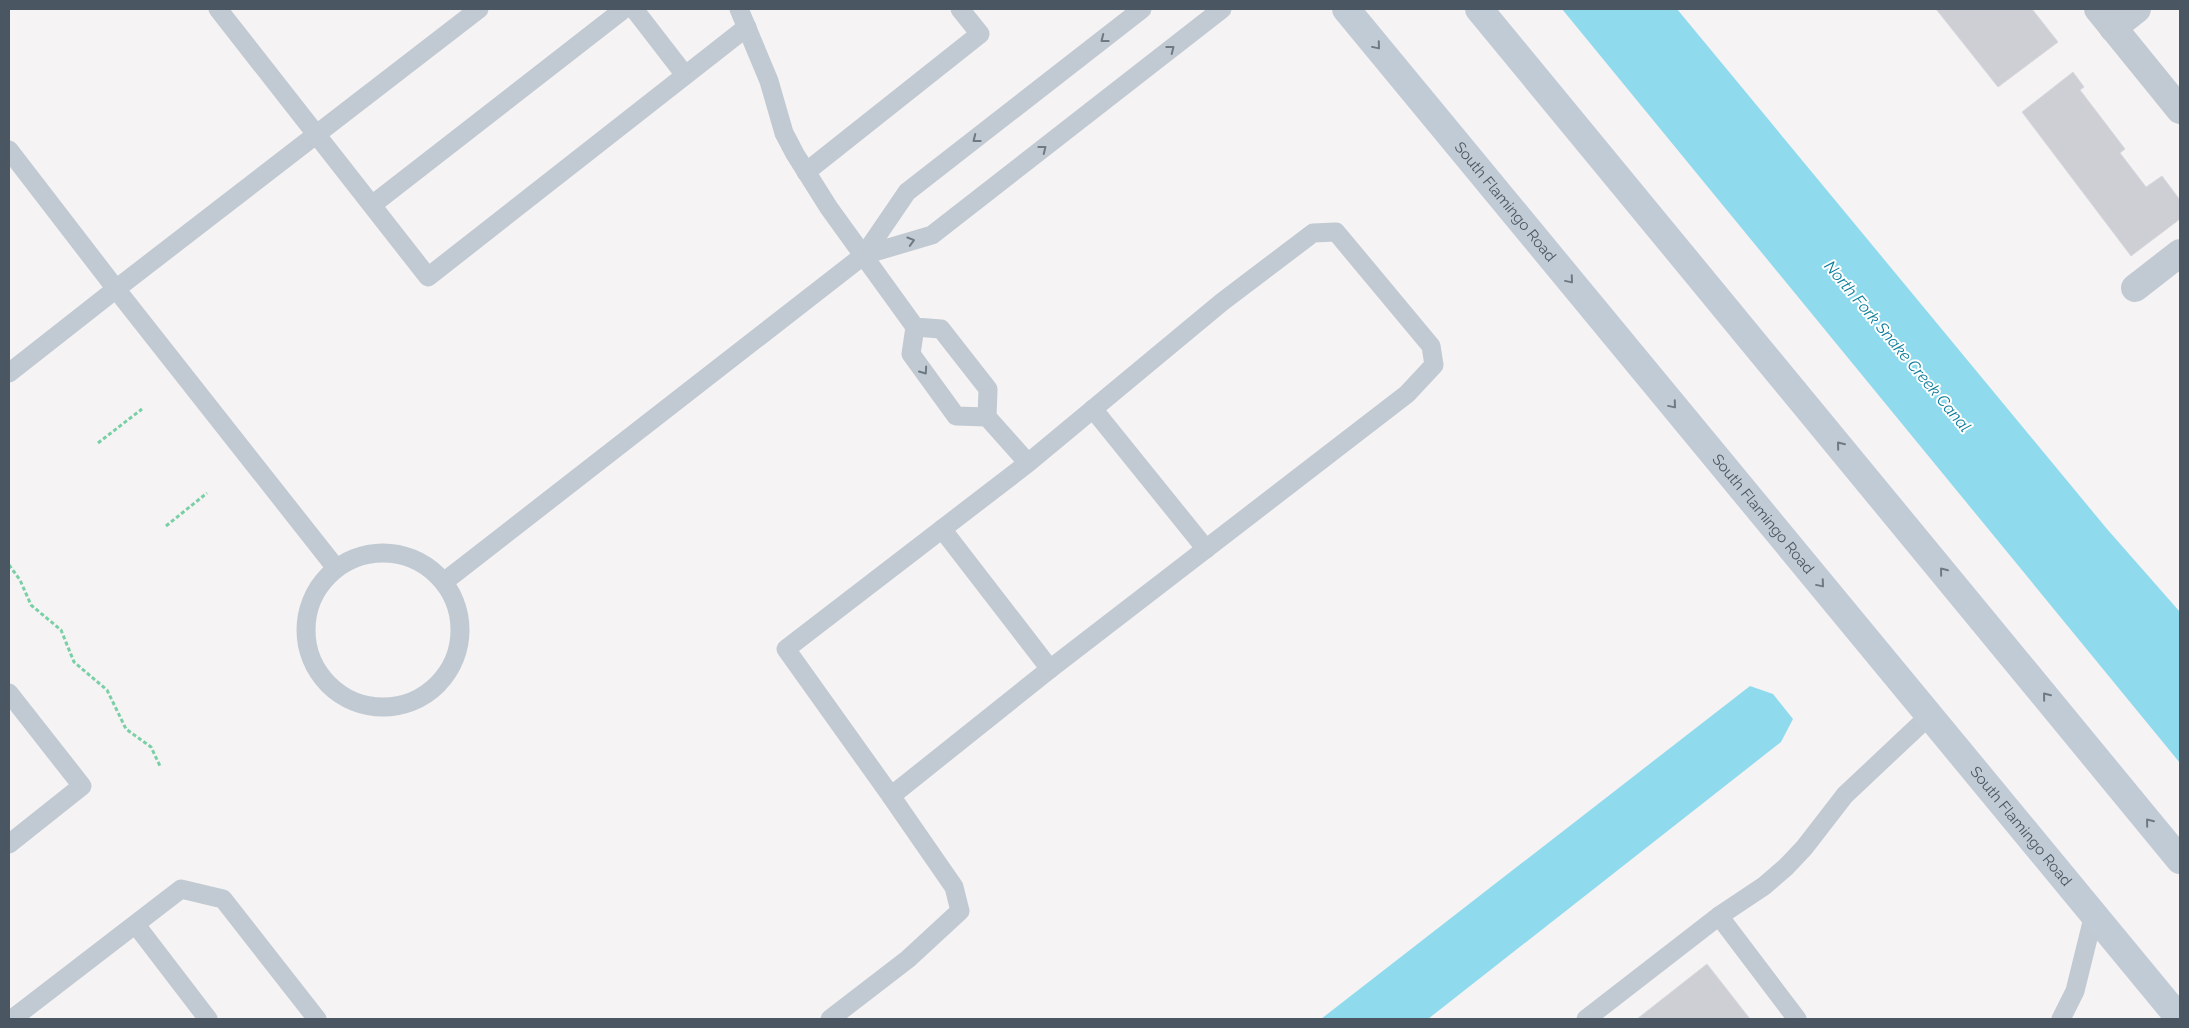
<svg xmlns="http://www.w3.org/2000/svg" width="2189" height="1028" font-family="Raleway,sans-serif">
<rect width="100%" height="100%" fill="#f5f3f3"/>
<g fill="#90daee">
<polygon points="1562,9 1677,9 2107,529 2180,612 2180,763"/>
<polygon points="1750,686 1773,694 1793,719 1781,742 1428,1019 1321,1019"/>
</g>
<g fill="#cdcfd5" stroke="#d7d9de">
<polygon points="1936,9 2032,9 2058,42 1998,87"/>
<polygon points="2073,72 2084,87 2080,90 2125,149 2120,153 2146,187 2162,176 2180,200 2180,219 2131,256 2022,112"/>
<polygon points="1707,964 1750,1019 1637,1019"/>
</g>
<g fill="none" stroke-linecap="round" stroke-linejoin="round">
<g stroke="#7ad0a6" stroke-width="3" stroke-dasharray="4 2.5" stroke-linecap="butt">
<polyline points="98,443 142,409"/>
<polyline points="166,526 207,493"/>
<polyline points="9,565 20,580 31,605 61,630 74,662 107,690 126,729 151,747 160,766"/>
</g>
<g stroke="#c1cad2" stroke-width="19">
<polyline points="218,9 428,277 747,27"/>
<polyline points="634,9 685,75"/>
<polyline points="739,9 769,81 784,133 795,154 829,208 915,327 911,354 956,416 987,417 988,389 941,329 915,327"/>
<polyline points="9,150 116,289 9,373"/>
<polyline points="806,172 980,34 960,9"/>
<polyline points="372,205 624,9"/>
<polyline points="864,255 932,235 1222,9"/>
<polyline points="1093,409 1206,549"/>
<polyline points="987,417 1028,463 1222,302 1313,233 1336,232 1431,346 1434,365 1407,394 1050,669 891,796 786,649 1028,463"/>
<polyline points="942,529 1050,669"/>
<circle cx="383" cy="630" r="77"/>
<polyline points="336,568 116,289 479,9"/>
<polyline points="445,581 864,255 907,192 1142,9"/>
<polyline points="9,693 82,786 9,844"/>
<polyline points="1719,916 1797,1019"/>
<polyline points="136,925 208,1019"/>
<polyline points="12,1019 181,889 223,899 317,1019"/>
<polyline points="830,1019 908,959 960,911 954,887 891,796"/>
<polyline points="1586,1019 1719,916 1764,886 1786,867 1804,848 1845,795 1930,715"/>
<polyline points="2061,1019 2075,991 2094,914"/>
</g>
<g stroke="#c1cad2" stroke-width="28">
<polyline points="2098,9 2180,110"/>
<polyline points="2113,28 2137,9"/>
<polyline points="2135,288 2180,253"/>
</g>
<g stroke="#c1cbd6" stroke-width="28">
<path id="s1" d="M1346,9L2180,1019"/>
<polyline points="1479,9 2180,860"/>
</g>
</g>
<defs><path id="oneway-chevron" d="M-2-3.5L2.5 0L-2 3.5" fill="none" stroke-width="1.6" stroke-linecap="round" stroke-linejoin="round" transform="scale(1.25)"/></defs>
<g stroke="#6e7983">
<use href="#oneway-chevron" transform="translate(1104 39) rotate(142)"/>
<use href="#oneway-chevron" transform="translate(1171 49) rotate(-38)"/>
<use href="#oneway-chevron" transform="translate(976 139) rotate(142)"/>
<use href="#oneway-chevron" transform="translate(1043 149) rotate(-38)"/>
<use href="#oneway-chevron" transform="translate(911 241) rotate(-16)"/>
<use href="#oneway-chevron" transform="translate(924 371) rotate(55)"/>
</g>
<g stroke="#6e7984">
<use href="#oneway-chevron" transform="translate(1377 46) rotate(50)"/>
<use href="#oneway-chevron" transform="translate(1570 280) rotate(50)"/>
<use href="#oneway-chevron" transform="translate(1673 405) rotate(50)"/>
<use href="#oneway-chevron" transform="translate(1840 445) rotate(-129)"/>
<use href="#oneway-chevron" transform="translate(1943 571) rotate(-129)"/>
<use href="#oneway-chevron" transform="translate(1821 584) rotate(50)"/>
<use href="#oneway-chevron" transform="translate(2046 696) rotate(-129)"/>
<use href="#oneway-chevron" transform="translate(2149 822) rotate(-129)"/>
</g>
<g text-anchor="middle" stroke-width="4" stroke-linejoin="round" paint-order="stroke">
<g font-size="15" fill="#4a5661" stroke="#fff">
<text dy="5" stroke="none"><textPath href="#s1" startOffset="250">South Flamingo Road</textPath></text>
<text dy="5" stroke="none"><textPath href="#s1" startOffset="655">South Flamingo Road</textPath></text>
<text dy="5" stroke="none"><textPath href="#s1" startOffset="1060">South Flamingo Road</textPath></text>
</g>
<g font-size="16" font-style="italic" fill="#0c7c9b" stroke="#fff">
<text transform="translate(1898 346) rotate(50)" y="6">North Fork Snake Creek Canal</text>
</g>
</g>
<rect width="2189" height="1028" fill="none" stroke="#4a5661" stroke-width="20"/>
</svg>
